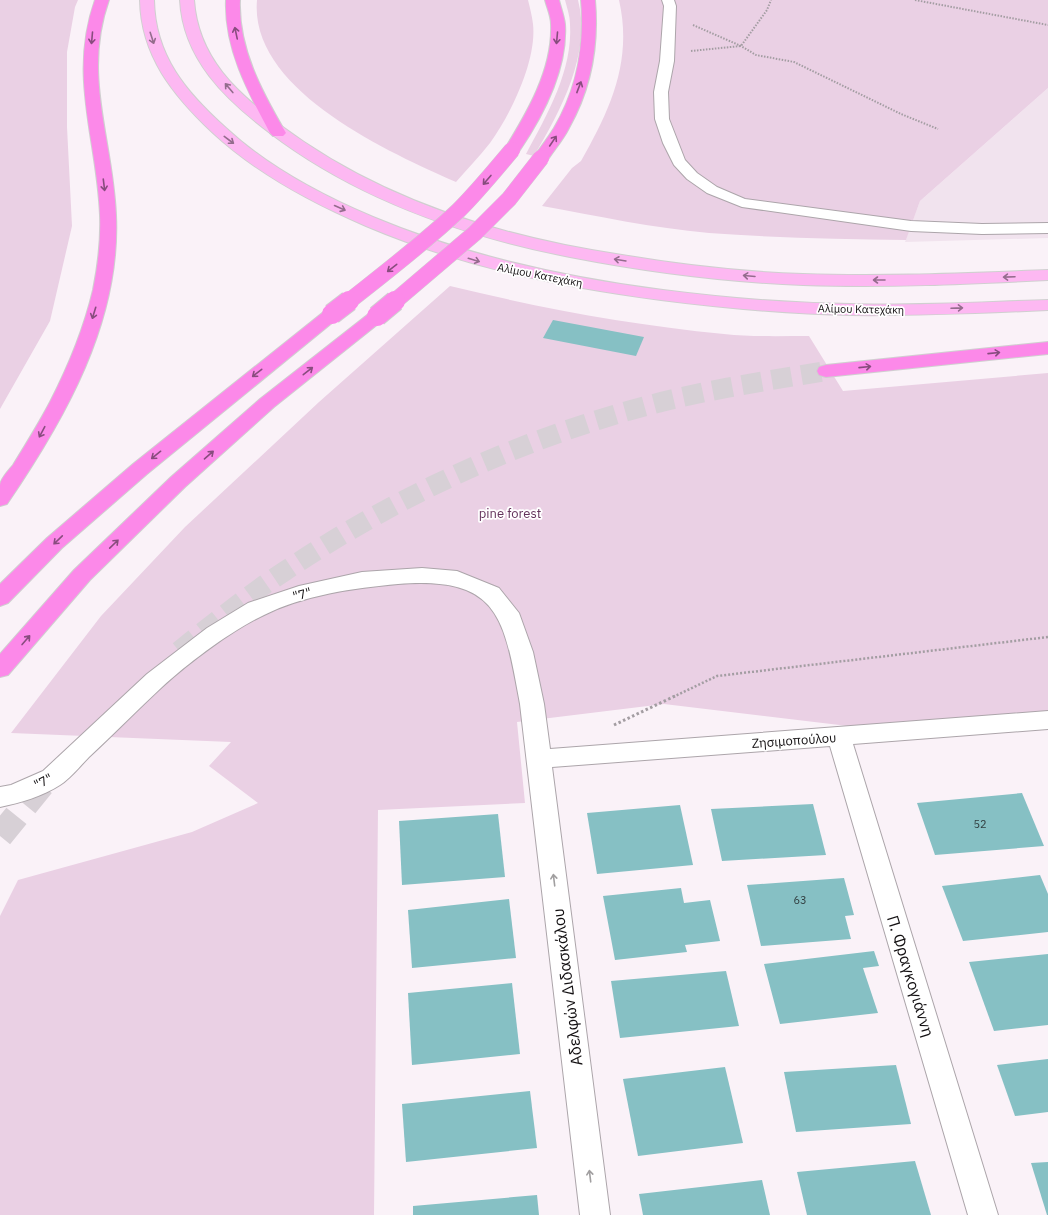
<svg xmlns="http://www.w3.org/2000/svg" width="1048" height="1215" font-family="'IBM Plex Sans',sans-serif">
<rect width="100%" height="100%" fill="#faf2f8"/>
<polygon fill="#f1e3ee" points="1048,88 1048,238 905,242 920,201"/>
<g fill="#ead0e4">
<polygon points="0,0 78,0 75,7 67,52 67,127 72,226 50,321 0,409"/>
<path d="M257,0H528C530,8 532,16 533,24C537,60 511,114 490,143C479,157 467,169 456,182C389,152 249,90 257,0Z"/>
<path d="M565,0H578C592,53 560,112 534,156L526,154C547,115 573,70 570,24C570,16 567,8 565,0Z"/>
<path d="M619,0H1048V88L920,201L906,240C840,239 775,238 709,233C653,228 597,216 542,206L572,168L581,161C610,110 633,61 619,0Z"/>
<path d="M450,286C540,308 631,325 724,334C752,337 781,336 809,336L843,391L1048,373V711L898,732L664,704L517,722L525,803L378,810L374,1215H0V916L18,880L192,832L258,803L209,766L231,742L11,733L101,616L185,527L319,402Z"/>
</g>
<g fill="#86c0c4">
<polygon points="553,320 644,337 636,356 543,338"/>
<polygon points="1022,793 1044,846 935,855 917,803"/>
<polygon points="813,804 826,855 722,861 711,809"/>
<polygon points="680,805 693,865 597,874 587,813"/>
<polygon points="498,814 505,877 402,885 399,821"/>
<polygon points="1040,875 1048,894 1048,932 963,941 942,886"/>
<polygon points="844,878 854,915 845,916 851,939 761,946 747,885"/>
<polygon points="681,888 684,903 710,900 720,941 685,945 687,952 615,960 603,896"/>
<polygon points="509,899 516,958 412,968 408,910"/>
<polygon points="874,951 879,966 863,968 878,1013 780,1024 764,964"/>
<polygon points="1048,954 1048,1025 994,1031 969,962"/>
<polygon points="726,971 739,1026 620,1038 611,981"/>
<polygon points="512,983 520,1054 412,1065 408,993"/>
<polygon points="1048,1059 1048,1112 1015,1116 997,1065"/>
<polygon points="896,1065 911,1124 796,1132 784,1072"/>
<polygon points="725,1067 743,1143 638,1156 623,1079"/>
<polygon points="530,1091 537,1148 406,1162 402,1104"/>
<polygon points="915,1161 931,1215 807,1215 797,1172"/>
<polygon points="1048,1162 1048,1215 1047,1215 1031,1163"/>
<polygon points="762,1180 770,1215 643,1215 639,1194"/>
<polygon points="537,1195 539,1215 413,1215 413,1206"/>
</g>
<g fill="none" stroke-linecap="round" stroke-linejoin="round">
<path stroke="#d7d0d6" stroke-width="20" stroke-dasharray="20 10" stroke-linecap="butt" d="M179,651C214,623 248,595 285,571C395,497 518,440 646,406C705,390 766,381 826,371"/>
<polyline stroke="#d7d0d6" stroke-width="26" stroke-dasharray="26 14" stroke-linecap="butt" points="0,836 49,776"/>
<defs>
<polygon id="service" points="662,0 674,0 676,6 674,61 668,92 669,119 685,160 697,173 717,187 745,199 911,221 982,224 1048,223 1048,233 982,234 911,231 742,207 707,193 687,179 674,165 663,143 655,119 654,92 660,61 664,6"/>
<path id="minor" d="M422,568L457,571L499,588L519,613L533,652L544,704L550,749L1048,711V729L853,744L998,1215H968L830,746L552,767L610,1215H580L520,704C504,618 500,576 398,584C354,588 304,595 264,615C232,630 188,663 162,687C137,710 114,734 89,757C80,766 71,778 60,785C43,796 20,803 0,807V787L11,785L43,771L147,674L207,628L248,603L299,586L362,572Z"/>
<g id="primary">
<path d="M140,0H154C155,56 186,92 226,128C268,167 321,195 373,217C466,256 563,277 663,290C725,298 787,303 850,304C916,306 982,302 1048,300V310C983,313 917,316 851,315C788,314 724,308 661,300C559,287 460,266 366,226C310,202 256,173 212,132C173,95 141,56 140,0Z"/>
<path d="M180,0H194C198,58 237,93 280,125C380,200 500,237 622,255C682,265 743,272 803,274C885,277 966,273 1048,270V280C967,284 885,288 803,285C725,282 647,272 570,257C463,236 358,200 270,133C225,99 183,59 180,0Z"/>
</g>
<g id="motorway">
<path d="M95,0H109C82,76 113,139 116,215C121,321 65,419 7,504L0,506C0,499 0,491 0,485C1,478 9,470 13,465C26,444 39,423 50,402C68,367 84,328 93,290C98,265 101,240 100,215C97,139 68,76 95,0Z"/>
<path d="M226,0H240C238,48 262,92 286,133L283,136H273L270,133C248,92 224,48 226,0Z"/>
<path d="M545,0H559C561,8 564,16 565,24C568,69 542,118 518,153H506L504,150C527,113 553,69 551,24C551,16 547,8 545,0Z"/>
<path d="M581,0H595C599,44 591,89 569,128C563,140 554,150 547,161H535L533,158C540,148 548,138 554,128C577,89 585,44 581,0Z"/>
<polygon points="332,309 338,310 341,314 338,318 147,474 62,548 8,603 0,606 0,584 47,538 133,464 326,310"/>
<polygon points="377,311 383,312 386,316 383,320 274,407 185,487 90,580 8,675 0,677 0,654 74,570 171,477 260,399 371,312"/>
<polygon points="1048,342 1048,354 826,377 819,375 817,371 819,367 826,365"/>
</g>
</defs>
<use href="#service" stroke="#aca5aa" stroke-width="2"/>
<use href="#minor" stroke="#aca5aa" stroke-width="2"/>
<use href="#primary" stroke="#d0cfd0" stroke-width="2"/>
<use href="#motorway" stroke="#d0cfd0" stroke-width="2"/>
<g stroke="#a39da2" stroke-width="2" stroke-dasharray="1.5 1.5" stroke-linecap="butt">
<polyline points="915,0 1048,25"/>
<polyline points="693,25 741,46 756,55 794,62 901,114 938,129"/>
<polyline points="691,51 741,46 767,10 771,0"/>
</g>
<polyline stroke="#a39da2" stroke-width="2.5" stroke-dasharray="2 2" stroke-linecap="butt" points="673,697 717,676 1048,637"/>
<polyline stroke="#a39da2" stroke-width="3" stroke-dasharray="2.5 2.5" stroke-linecap="butt" points="614,725 675,696"/>
<use href="#service" fill="#fff" fill-rule="evenodd"/>
<use href="#minor" fill="#fff" fill-rule="evenodd"/>
<use href="#primary" fill="#fdb8f2" fill-rule="evenodd"/>
<use href="#motorway" fill="#fc89e9" fill-rule="evenodd"/>
<defs>
<g id="motorway-bridge-far1">
<path d="M348,302C386,272 424,243 459,210C478,191 495,170 512,150"/>
<polyline points="394,302 475,233 509,199 541,158"/>
</g>
<g id="motorway-bridge">
<polyline points="332,314 349,301"/>
<polyline points="377,316 395,301"/>
</g>
</defs>
<use href="#motorway-bridge-far1" stroke="#d0cfd0" stroke-width="17" stroke-linecap="butt"/>
<use href="#motorway-bridge" stroke="#d0cfd0" stroke-width="22" stroke-linecap="butt"/>
<use href="#motorway-bridge-far1" stroke="#fc89e9" stroke-width="16"/>
<use href="#motorway-bridge" stroke="#fc89e9" stroke-width="20"/>
</g>
<defs><path id="oneway-shaft" d="M-6 0H5M1.5-3L5.5 0L1.5 3" fill="none" stroke-width="1.6" stroke-linecap="round" stroke-linejoin="round"/></defs>
<g stroke="#884c7e">
<use href="#oneway-shaft" transform="translate(236 33) rotate(-102)"/>
<use href="#oneway-shaft" transform="translate(92 38) rotate(95)"/>
<use href="#oneway-shaft" transform="translate(557 38) rotate(95)"/>
<use href="#oneway-shaft" transform="translate(579 87) rotate(-69)"/>
<use href="#oneway-shaft" transform="translate(553 141) rotate(-56)"/>
<use href="#oneway-shaft" transform="translate(487 180) rotate(131)"/>
<use href="#oneway-shaft" transform="translate(104 185) rotate(83)"/>
<use href="#oneway-shaft" transform="translate(392 268) rotate(142)"/>
<use href="#oneway-shaft" transform="translate(94 313) rotate(107)"/>
<use href="#oneway-shaft" transform="translate(994 353) rotate(-6)"/>
<use href="#oneway-shaft" transform="translate(865 367) rotate(-6)"/>
<use href="#oneway-shaft" transform="translate(308 371) rotate(-38)"/>
<use href="#oneway-shaft" transform="translate(257 373) rotate(142)"/>
<use href="#oneway-shaft" transform="translate(42 432) rotate(118)"/>
<use href="#oneway-shaft" transform="translate(156 455) rotate(141)"/>
<use href="#oneway-shaft" transform="translate(209 455) rotate(-41)"/>
<use href="#oneway-shaft" transform="translate(58 540) rotate(136)"/>
<use href="#oneway-shaft" transform="translate(114 544) rotate(-44)"/>
<use href="#oneway-shaft" transform="translate(26 640) rotate(-49)"/>
</g>
<g stroke="#946c8d">
<use href="#oneway-shaft" transform="translate(152 38) rotate(72)"/>
<use href="#oneway-shaft" transform="translate(229 88) rotate(-130)"/>
<use href="#oneway-shaft" transform="translate(229 140) rotate(37)"/>
<use href="#oneway-shaft" transform="translate(340 208) rotate(24)"/>
<use href="#oneway-shaft" transform="translate(474 260) rotate(17)"/>
<use href="#oneway-shaft" transform="translate(620 260) rotate(-171)"/>
<use href="#oneway-shaft" transform="translate(749 276) rotate(-175)"/>
<use href="#oneway-shaft" transform="translate(1009 277) rotate(178)"/>
<use href="#oneway-shaft" transform="translate(879 280) rotate(-180)"/>
<use href="#oneway-shaft" transform="translate(957 308) rotate(-2)"/>
</g>
<g stroke="#a19fa0">
<use href="#oneway-shaft" transform="translate(554 880) rotate(-97)"/>
<use href="#oneway-shaft" transform="translate(590 1176) rotate(-97)"/>
</g>
<g text-anchor="middle" stroke-width="3.5" stroke-linejoin="round" paint-order="stroke">
<g font-size="11" fill="#131012" stroke="#fff">
<text transform="translate(540 275) rotate(11)" y="4">Αλίμου Κατεχάκη</text>
<text transform="translate(861 309) rotate(1)" y="4">Αλίμου Κατεχάκη</text>
</g>
<g font-size="11" fill="#303c3e">
<text x="980" y="828">52</text>
<text x="800" y="904">63</text>
</g>
<g font-size="13" fill="#64335c" stroke="#fff">
<text x="510" y="518">pine forest</text>
</g>
<g font-size="13" fill="#131012" stroke="#fff">
<text transform="translate(302 594) rotate(-15)" y="5">"7"</text>
<text transform="translate(794 740) rotate(-4)" y="5">Ζησιμοπούλου</text>
<text transform="translate(43 781) rotate(-27)" y="5">"7"</text>
</g>
<g font-size="16" fill="#131012" stroke="#fff">
<text transform="translate(911 976) rotate(73)" y="6">Π. Φραγκογιάννη</text>
<text transform="translate(567 987) rotate(-97)" y="6">Αδελφών Διδασκάλου</text>
</g>
</g>
</svg>
